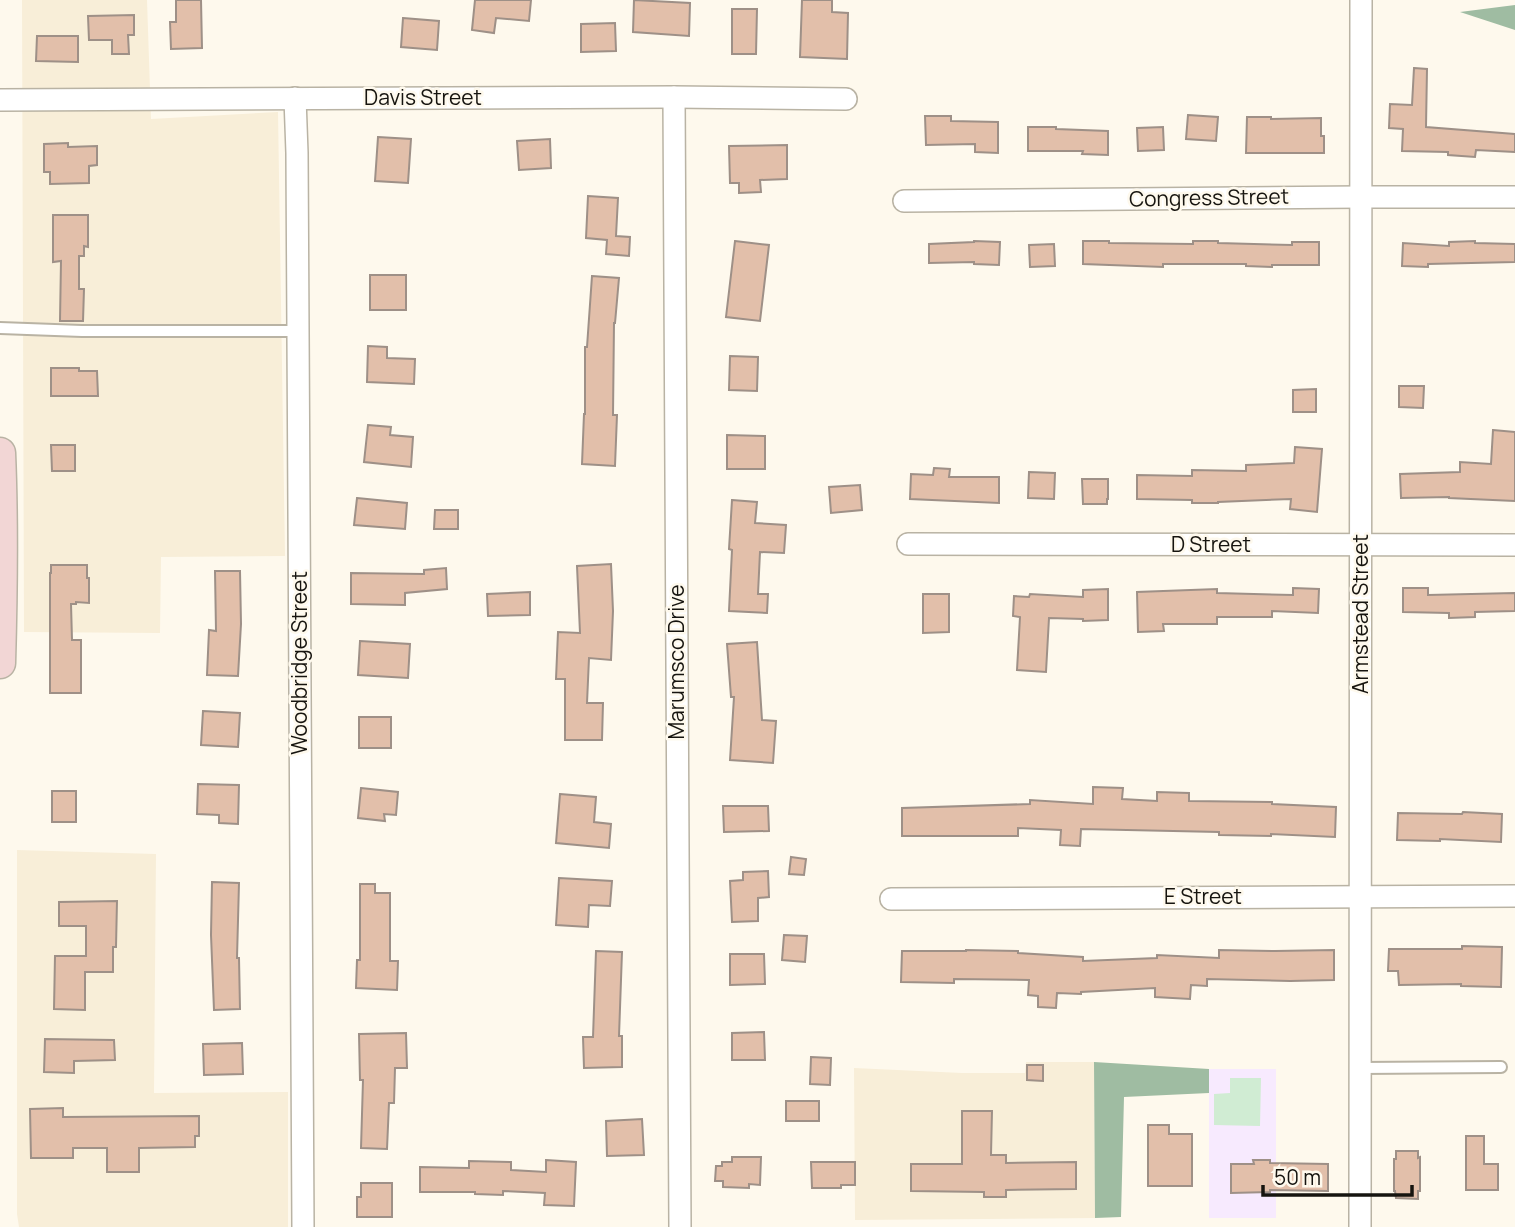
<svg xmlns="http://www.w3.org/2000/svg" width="1515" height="1227" font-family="Manrope,sans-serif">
<rect width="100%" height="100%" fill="#fef9ed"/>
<g fill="#f8eed8">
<polygon points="22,0 147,0 151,119 278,112 285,556 161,557 160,633 24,632"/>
<polygon points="17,850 156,854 154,1093 288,1092 288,1227 19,1227 17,1214"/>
<polygon points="1026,1062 1094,1062 1095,1218 855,1220 854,1068 962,1073 1025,1073"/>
</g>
<rect fill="#f7eafe" x="1209" y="1069" width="67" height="149"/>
<polygon fill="#d0ecd3" points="1230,1078 1261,1078 1260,1126 1214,1125 1214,1094 1230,1093"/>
<g fill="#9fbca2">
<polygon points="1515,5 1515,30 1460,12"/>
<polygon points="1094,1062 1209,1069 1209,1093 1124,1097 1121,1217 1095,1218"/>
</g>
<g fill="#e2bfaa" stroke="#9e9087" stroke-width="2">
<polygon points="176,0 201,0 202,48 171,49 170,22 176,22"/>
<polygon points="475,0 531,0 529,21 496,18 494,33 472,30"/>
<polygon points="634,0 690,3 689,36 633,32"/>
<polygon points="802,0 832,0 832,12 848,13 847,59 800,57"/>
<polygon points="732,9 757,9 756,54 732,54"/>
<polygon points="134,15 134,35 128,35 129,54 112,54 112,40 89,40 88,16"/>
<polygon points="403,18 439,21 437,50 401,47"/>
<polygon points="615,23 616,51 581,52 581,24"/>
<polygon points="37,36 78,36 78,62 36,61"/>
<polygon points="1414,68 1427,69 1426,127 1515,134 1515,152 1476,150 1475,157 1448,155 1448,152 1402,151 1403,129 1389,128 1390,104 1412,105"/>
<polygon points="1188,115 1218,117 1216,141 1186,139"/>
<polygon points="925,116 951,116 951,121 998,122 998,153 975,152 975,144 926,145"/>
<polygon points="1247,117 1271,117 1271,119 1321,118 1321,136 1324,136 1324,153 1246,153"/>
<polygon points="1028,127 1056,127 1056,129 1108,131 1108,155 1082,154 1083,151 1028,151"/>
<polygon points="1163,127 1164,150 1138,151 1137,128"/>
<polygon points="378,137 411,139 408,183 375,181"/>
<polygon points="550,139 551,168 519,170 517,141"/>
<polygon points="68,143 68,147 97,146 97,165 89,166 89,183 50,184 50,172 44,172 44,144"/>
<polygon points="787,145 787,179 760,180 761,192 739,193 739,183 730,183 729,146"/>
<polygon points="588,196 618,198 616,236 630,237 629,256 606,254 607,240 586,238"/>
<polygon points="53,215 88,215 88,247 84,246 84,256 79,256 79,289 84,289 83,321 60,321 61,261 53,262"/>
<polygon points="735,241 769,245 760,321 726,317"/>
<polygon points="974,241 1000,242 999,265 974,264 974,262 929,263 929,244 974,242"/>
<polygon points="1083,241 1109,241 1109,243 1193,244 1193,241 1218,241 1218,243 1292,245 1292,242 1319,242 1319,265 1272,265 1272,267 1246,266 1246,264 1163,264 1163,267 1083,264"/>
<polygon points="1475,241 1475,243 1515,244 1515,262 1428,264 1428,267 1402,266 1403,243 1449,246 1449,242"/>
<polygon points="1054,244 1055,266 1030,267 1029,245"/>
<rect x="370" y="275" width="36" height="35"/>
<polygon points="592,276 619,278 615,323 614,323 613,415 617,415 615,466 582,464 584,414 585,414 585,347 587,347"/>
<polygon points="368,346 387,347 387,358 415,359 414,384 367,382"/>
<polygon points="730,356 758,357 757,391 729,390"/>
<polygon points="51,368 79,368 79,371 97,371 98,396 51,396"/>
<polygon points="1399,386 1424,386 1423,408 1399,407"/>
<polygon points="1316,389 1316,412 1293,412 1293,390"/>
<polygon points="368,425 391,427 390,435 413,437 411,467 364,462"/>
<polygon points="1493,430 1515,432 1515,501 1449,498 1449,497 1401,498 1400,474 1460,472 1460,462 1491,464"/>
<polygon points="727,435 765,436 765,469 727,469"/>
<polygon points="51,445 75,445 75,471 52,471"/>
<polygon points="1295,447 1322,449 1317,512 1290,509 1291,499 1218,502 1218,503 1192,503 1192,500 1137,499 1137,475 1192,476 1192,470 1246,471 1246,465 1294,463"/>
<polygon points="934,468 950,469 949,477 999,477 999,503 910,499 911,474 933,475"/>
<polygon points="1029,472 1055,473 1054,499 1028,498"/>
<polygon points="1082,479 1108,479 1108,499 1107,499 1107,504 1083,504"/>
<polygon points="860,485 862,510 831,513 829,487"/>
<polygon points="357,498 407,503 405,529 354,525"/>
<polygon points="732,500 757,502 755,523 786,525 784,553 760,552 758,594 768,594 767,613 729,611 732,550 729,549"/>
<polygon points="435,510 458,510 458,529 434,529"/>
<polygon points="611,564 613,611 611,660 589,658 587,703 603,703 602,740 565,740 565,679 556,679 558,632 580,633 577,566"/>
<polygon points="51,565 87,565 87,578 89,578 89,603 76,602 76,604 71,604 72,640 81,640 81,693 50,693 50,573 51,573"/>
<polygon points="446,568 447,589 405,593 405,605 351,604 351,573 424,574 424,570"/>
<polygon points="215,571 240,571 241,624 238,676 207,675 209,630 216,631"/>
<polygon points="1293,588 1319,589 1318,613 1272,611 1272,617 1217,617 1217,624 1163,624 1164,631 1138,632 1137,592 1217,589 1217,593 1293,595"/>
<polygon points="1403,588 1428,588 1428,595 1515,593 1515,611 1475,612 1475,617 1449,618 1449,613 1403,612"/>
<polygon points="1108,589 1108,620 1083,621 1083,619 1049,618 1046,672 1017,670 1020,617 1013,616 1014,596 1029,597 1030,594 1083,597 1083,590"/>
<polygon points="530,592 530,615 488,616 487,594"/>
<polygon points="923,594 949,594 949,632 923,633"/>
<polygon points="360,641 410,644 408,678 358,675"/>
<polygon points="757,642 762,720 776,721 773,763 730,760 734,697 731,697 727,644"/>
<polygon points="203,711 240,713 238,747 201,745"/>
<rect x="359" y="717" width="32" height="31"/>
<polygon points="198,784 239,785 238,824 219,823 219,815 197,814"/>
<polygon points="1093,787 1123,788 1122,799 1157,801 1157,792 1189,793 1189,801 1272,802 1272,804 1336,807 1335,837 1271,834 1271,836 1219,835 1219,832 1081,829 1080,846 1060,845 1061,830 1018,828 1018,836 902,836 902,808 1030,804 1030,800 1093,804"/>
<polygon points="361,788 398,792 396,815 384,814 385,821 358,818"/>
<rect x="52" y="791" width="24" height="31"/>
<polygon points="560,794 596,797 594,822 611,824 609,848 556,843"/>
<polygon points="723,806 768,806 769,831 724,832"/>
<polygon points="1463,812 1502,814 1501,842 1440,839 1440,841 1397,840 1398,813 1462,814"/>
<polygon points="791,857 806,859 804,875 789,874"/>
<polygon points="768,871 769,897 758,898 758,921 732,922 730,881 743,880 743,872"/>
<polygon points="559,878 612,881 610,906 589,905 588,927 556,925"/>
<polygon points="212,882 239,883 237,958 239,958 240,1009 214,1010 211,935"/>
<polygon points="360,884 375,884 375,893 390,893 390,961 398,961 397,990 356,988 357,960 360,960"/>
<polygon points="117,901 116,947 113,947 113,972 85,972 85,1010 54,1009 55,956 86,956 86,926 59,926 59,902"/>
<polygon points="784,935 807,936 805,962 782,960"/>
<polygon points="1462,946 1502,947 1501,987 1461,986 1461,984 1399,985 1398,971 1388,971 1389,949 1462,949"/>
<polygon points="966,950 1018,951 1018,953 1083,957 1083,961 1157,958 1157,955 1219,958 1219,950 1275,951 1334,950 1334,980 1290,981 1207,979 1207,986 1191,985 1190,999 1155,997 1155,988 1081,992 1081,994 1057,993 1056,1008 1038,1007 1038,996 1028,995 1029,980 954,979 954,983 901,982 902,951 966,951"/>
<polygon points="596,951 622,952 619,1036 622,1036 622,1067 584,1068 583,1037 593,1037"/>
<polygon points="730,954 764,954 765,984 730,985"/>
<polygon points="764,1032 765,1060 732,1060 732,1033"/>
<polygon points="406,1033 407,1068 395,1068 394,1103 389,1103 387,1149 361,1148 363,1080 360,1080 359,1034"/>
<polygon points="45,1039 114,1040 115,1060 74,1061 74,1073 44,1072"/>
<polygon points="242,1043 243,1074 204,1075 203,1044"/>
<polygon points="811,1057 831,1058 830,1085 810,1084"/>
<polygon points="1027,1065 1043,1065 1043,1081 1027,1080"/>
<rect x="786" y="1101" width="33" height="20"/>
<polygon points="63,1108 63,1117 199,1116 199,1136 195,1136 195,1147 139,1148 139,1172 107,1172 107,1148 73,1148 73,1158 31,1158 30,1109"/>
<polygon points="962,1111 992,1111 991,1155 1006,1155 1006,1163 1076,1162 1076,1189 1006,1190 1006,1197 984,1197 984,1192 911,1191 911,1164 962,1164"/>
<polygon points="642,1119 644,1155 607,1156 606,1121"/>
<polygon points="1148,1125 1169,1125 1169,1134 1192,1134 1192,1186 1148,1186"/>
<polygon points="1466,1136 1484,1136 1484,1164 1498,1164 1498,1190 1466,1190"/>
<polygon points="1396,1151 1418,1151 1418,1158 1420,1157 1420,1191 1418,1191 1418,1199 1396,1198 1395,1191 1394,1191 1394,1159 1396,1159"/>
<polygon points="732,1157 761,1157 760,1185 749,1184 749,1188 723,1187 723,1181 715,1181 716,1166 722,1166 722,1162 732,1162"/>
<polygon points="546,1160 576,1162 574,1206 544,1205 545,1193 503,1191 503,1195 475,1194 475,1192 420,1192 420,1167 469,1168 469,1161 511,1162 511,1170 546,1172"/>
<polygon points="1253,1160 1270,1160 1270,1163 1328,1164 1328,1191 1270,1190 1270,1192 1231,1193 1231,1164 1254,1164"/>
<polygon points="811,1162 855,1162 855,1185 841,1185 841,1188 812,1188"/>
<polygon points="361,1183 392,1183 392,1217 357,1217 357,1197 361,1197"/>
</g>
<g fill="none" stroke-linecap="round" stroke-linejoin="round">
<defs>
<g id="lane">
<polyline points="0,328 82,331 298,331"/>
<polyline points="1360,1068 1501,1067"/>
</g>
<g id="street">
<polyline points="674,97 680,1227"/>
<polyline points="295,98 297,153 303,1227"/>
<polyline points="0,100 674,97 846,99"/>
<polyline points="904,201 1361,197 1515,197"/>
<polyline points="908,544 1515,545"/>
<polyline points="891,899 1515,896"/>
<polyline points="1360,1227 1361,0"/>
</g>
<path id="secondary" d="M0,453C3,523 2,593 0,663"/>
</defs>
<use href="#lane" stroke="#b9b3a4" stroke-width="14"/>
<use href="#street" stroke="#b9b3a4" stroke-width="24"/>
<use href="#secondary" stroke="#b9b3a4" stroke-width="33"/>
<use href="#lane" stroke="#fff" stroke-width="10"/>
<use href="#street" stroke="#fff" stroke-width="21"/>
<use href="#secondary" stroke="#f2d6d5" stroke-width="30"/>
</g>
<g text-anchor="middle" stroke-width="5" stroke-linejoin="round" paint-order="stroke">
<g font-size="21" fill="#16140f" stroke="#fef9ed">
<text x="423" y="105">Davis Street</text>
<text transform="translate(1209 198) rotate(-1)" y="7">Congress Street</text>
<text x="1211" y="552">D Street</text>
<text transform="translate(1361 614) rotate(-90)" y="7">Armstead Street</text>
<text transform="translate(677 662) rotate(-90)" y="7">Marumsco Drive</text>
<text transform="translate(300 663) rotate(-90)" y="7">Woodbridge Street</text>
<text x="1203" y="904">E Street</text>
</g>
</g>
<path d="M1263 1185v10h149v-10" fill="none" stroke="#16140f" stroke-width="3.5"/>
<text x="1274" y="1185" font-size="21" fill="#16140f" stroke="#fef9ed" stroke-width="5" paint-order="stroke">50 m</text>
</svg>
